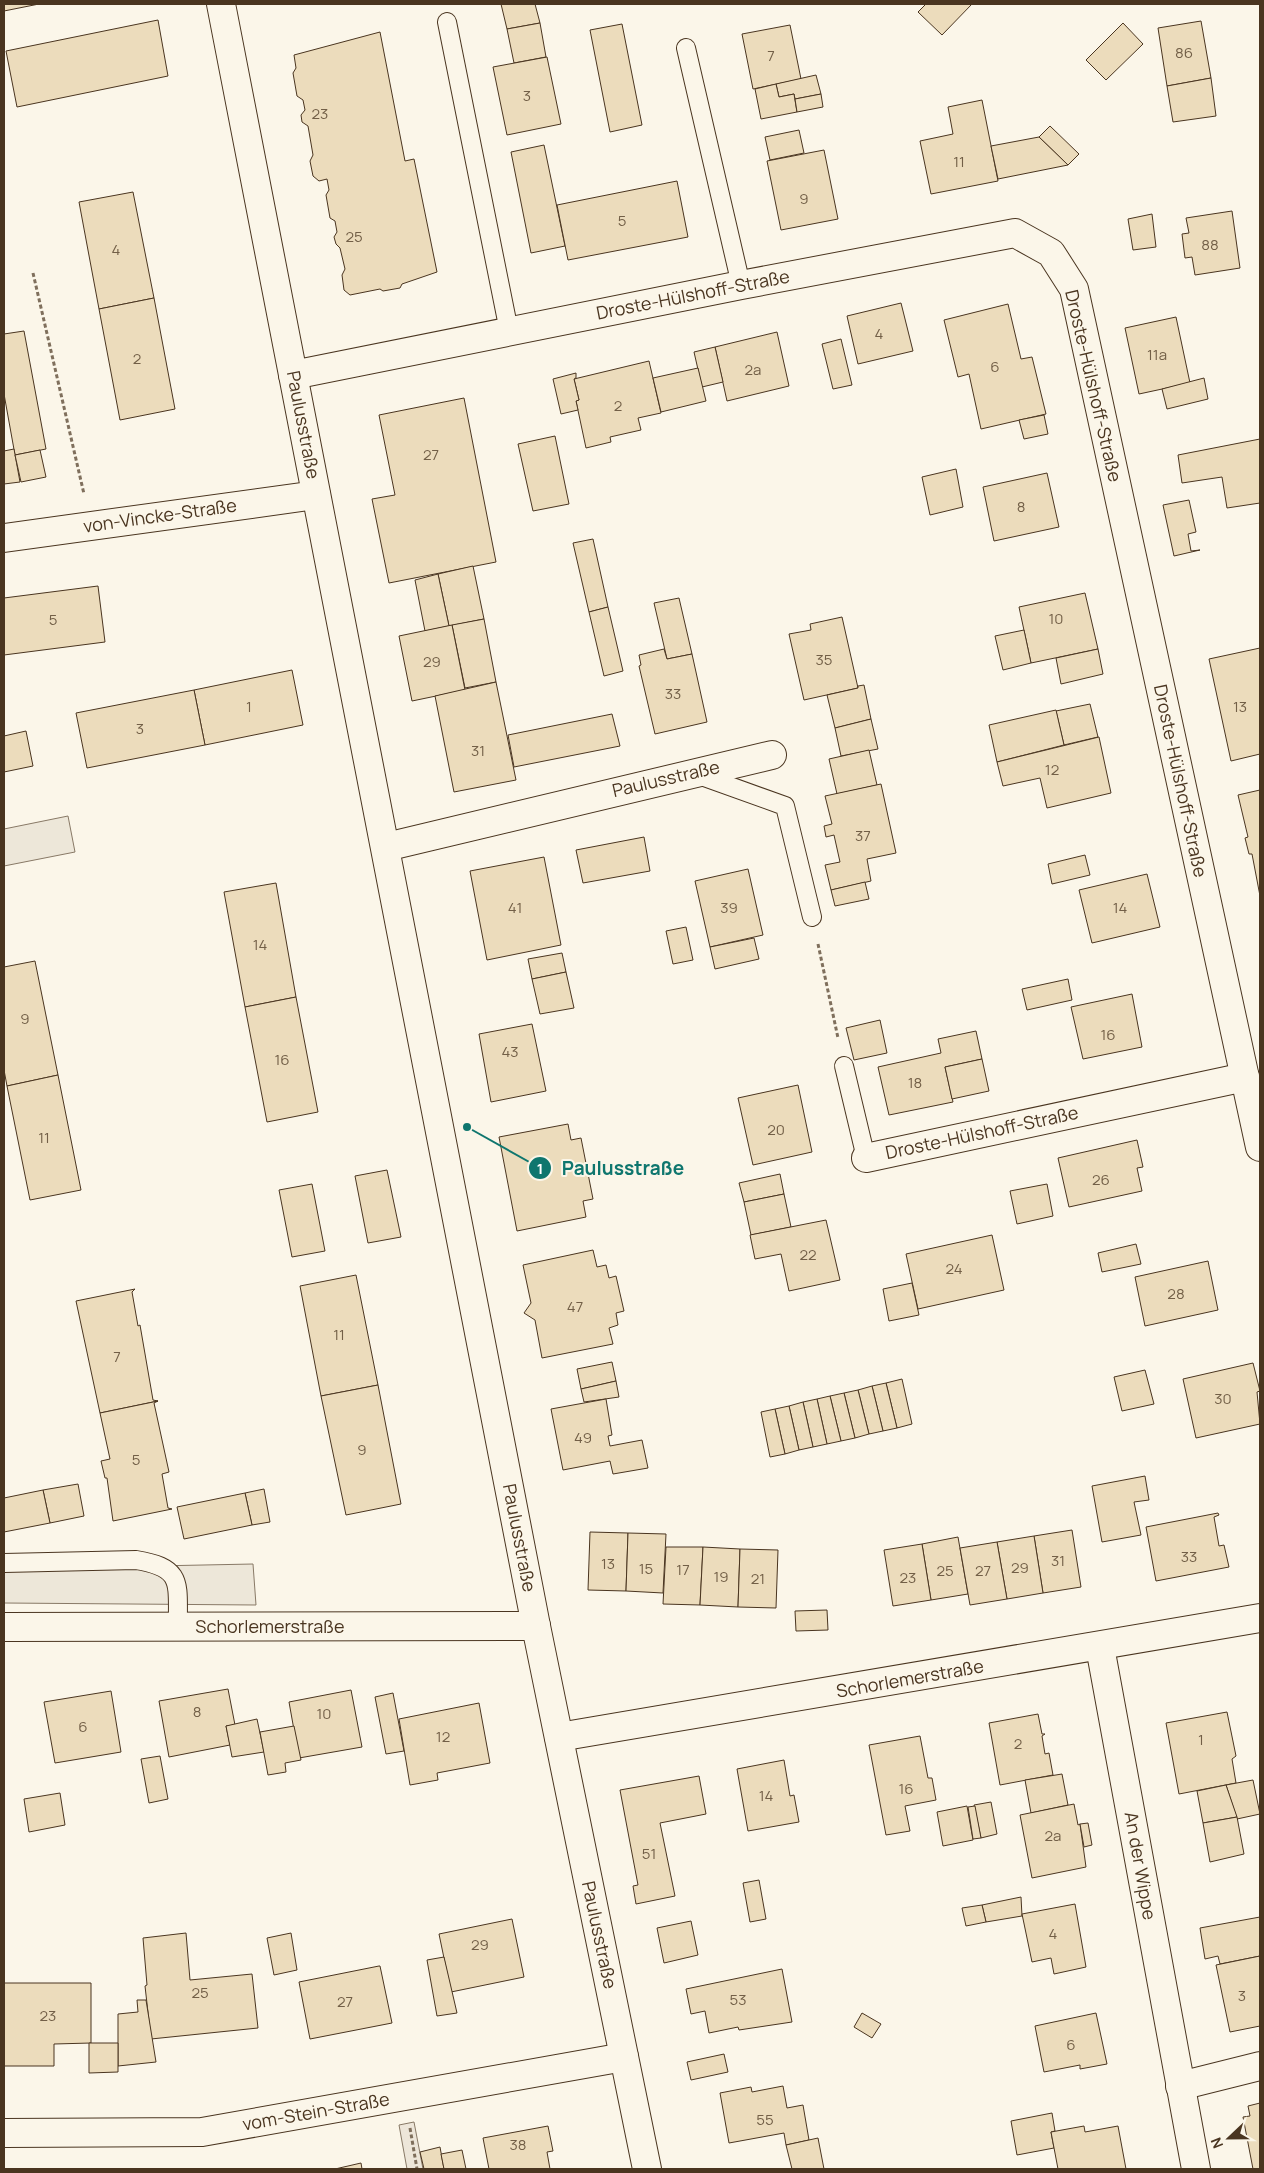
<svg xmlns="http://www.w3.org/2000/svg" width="1264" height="2173" font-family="Manrope,sans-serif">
<rect width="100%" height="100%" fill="#fbf6e9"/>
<polygon fill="#ede6d9" stroke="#887966" points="414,2122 423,2169 407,2169 399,2125"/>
<g fill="#ede7d9" stroke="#887966">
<polygon points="68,816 75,852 4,866 4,829"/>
<polygon points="253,1564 256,1605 4,1603 4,1569"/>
</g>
<g fill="#ecdcbc" stroke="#4a3520">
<polygon points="4,4 39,4 4,11"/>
<polygon points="501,4 535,4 540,23 507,29"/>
<polygon points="926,4 972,4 942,35 918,12"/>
<polygon points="158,20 168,76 17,107 6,51"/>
<polygon points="1201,21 1211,78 1167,86 1158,28"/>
<polygon points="540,23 546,57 514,63 507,29"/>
<polygon points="1123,23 1143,44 1106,80 1086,60"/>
<polygon points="622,24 642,125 610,132 590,30"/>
<polygon points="790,25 801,79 753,89 742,34"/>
<polygon points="380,32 405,161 414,159 437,272 402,284 400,288 383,291 380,289 350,295 344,290 342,275 345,269 340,248 336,244 334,237 337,232 335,221 330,218 326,195 329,190 327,179 319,181 313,176 310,161 313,155 308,126 302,122 301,115 305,110 303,100 297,96 293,73 296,68 294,55"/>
<polygon points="547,57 561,124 507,135 493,67"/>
<polygon points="816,75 821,94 795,99 794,94 779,97 776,84"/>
<polygon points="1211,78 1216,116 1173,122 1167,86"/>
<polygon points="776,84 779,97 794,94 797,112 761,119 755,89"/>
<polygon points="821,94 823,107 797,112 795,99"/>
<polygon points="982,100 998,181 931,194 920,141 953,134 948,107"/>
<polygon points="1050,126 1079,154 1068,165 1039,137"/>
<polygon points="799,130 804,153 770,160 765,137"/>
<polygon points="1039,137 1068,165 998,179 991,146"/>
<polygon points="544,145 565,246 531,253 511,152"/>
<polygon points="824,150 838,219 781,230 767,161"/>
<polygon points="677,181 688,237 568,260 557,205"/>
<polygon points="133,192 154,298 99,309 79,202"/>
<polygon points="1232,211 1240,268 1195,275 1192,257 1185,258 1182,234 1189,233 1186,218"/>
<polygon points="1152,214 1156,247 1133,250 1128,219"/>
<polygon points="154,298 175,409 120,420 99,309"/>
<polygon points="901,303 913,351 858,364 847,316"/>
<polygon points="1008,304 1021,359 1032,357 1046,414 981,429 969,374 958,377 944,320"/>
<polygon points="1176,317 1190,383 1139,394 1125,328"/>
<polygon points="24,331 46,449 15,455 4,394 4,334"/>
<polygon points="777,332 789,386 727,401 715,347"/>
<polygon points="841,339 852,385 833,389 822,344"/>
<polygon points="715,347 723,382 702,387 694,352"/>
<polygon points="649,361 661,413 638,418 641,430 610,437 611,442 586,448 576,401 579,400 574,379"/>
<polygon points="698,368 706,401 661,412 653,378"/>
<polygon points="576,373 576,378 574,379 579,400 576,401 578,410 561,414 553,379"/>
<polygon points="1204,378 1208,399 1167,409 1162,389"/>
<polygon points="464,398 496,562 389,583 372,499 395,495 379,415"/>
<polygon points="1044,415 1048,434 1024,439 1019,420"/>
<polygon points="555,436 569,504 533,511 518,444"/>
<polygon points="1260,439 1260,503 1227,508 1222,477 1182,483 1178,455"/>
<polygon points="14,449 20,482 4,484 4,451"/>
<polygon points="40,450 46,477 21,482 15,455"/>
<polygon points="956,469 963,507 930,515 922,477"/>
<polygon points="1047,473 1059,527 994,541 983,487"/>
<polygon points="1189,500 1196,532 1188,534 1191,551 1200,550 1174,556 1163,505"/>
<polygon points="593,539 608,607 589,612 573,543"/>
<polygon points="473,566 484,619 449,626 438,574"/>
<polygon points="438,574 449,626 425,631 415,580"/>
<polygon points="98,586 105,642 4,655 4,598"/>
<polygon points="1085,593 1098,649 1031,663 1019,607"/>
<polygon points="679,598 692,654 667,659 654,603"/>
<polygon points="608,607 623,671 604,676 589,612"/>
<polygon points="842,617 858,688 804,700 789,634 811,630 810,624"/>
<polygon points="484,619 496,682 465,688 452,625"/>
<polygon points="452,625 465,690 412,701 399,636"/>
<polygon points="1024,630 1031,663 1003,670 995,636"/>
<polygon points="1260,648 1260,754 1231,761 1209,659"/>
<polygon points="664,649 667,659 692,654 707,722 655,734 639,666 641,665 639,655"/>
<polygon points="1098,649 1103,674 1061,684 1056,658"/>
<polygon points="292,670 303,725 205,745 194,690"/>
<polygon points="496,682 516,780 454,792 435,696"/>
<polygon points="864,685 871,719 835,728 827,695 858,688 858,686"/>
<polygon points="194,690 205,745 87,768 76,713"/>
<polygon points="1090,704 1098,737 1064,745 1056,711"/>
<polygon points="1056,710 1064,745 997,762 989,725"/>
<polygon points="612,714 620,746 514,767 508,735"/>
<polygon points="871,719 878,749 841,756 835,728"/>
<polygon points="26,731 33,766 4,772 4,736"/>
<polygon points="1099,737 1111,793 1047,808 1040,778 1003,786 997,762"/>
<polygon points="869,750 877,785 837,794 829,759"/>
<polygon points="881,784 896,853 867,859 871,881 831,890 825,865 840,862 834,835 826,837 824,826 832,824 825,796"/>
<polygon points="1260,790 1260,896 1252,854 1249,854 1245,838 1248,837 1238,795"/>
<polygon points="644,837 650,871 583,883 576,850"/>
<polygon points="1085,855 1090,875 1052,884 1048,864"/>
<polygon points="544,857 561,945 487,960 470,871"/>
<polygon points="748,869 763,935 710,947 695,881"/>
<polygon points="1147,874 1160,927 1092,943 1079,890"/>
<polygon points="865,882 869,899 835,906 831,890"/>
<polygon points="276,883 296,997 245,1007 224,892"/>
<polygon points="686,927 693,960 673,964 666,931"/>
<polygon points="754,938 759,959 715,969 710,947"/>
<polygon points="562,953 566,972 532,979 528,959"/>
<polygon points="35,961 58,1075 7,1086 4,1070 4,967"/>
<polygon points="566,972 574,1008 540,1014 532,979"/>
<polygon points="1068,979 1072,1000 1027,1010 1022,989"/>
<polygon points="1132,994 1142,1047 1083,1059 1071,1007"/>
<polygon points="296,997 318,1112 267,1122 245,1007"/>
<polygon points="880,1020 887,1053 854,1060 846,1028"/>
<polygon points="532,1024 546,1091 491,1102 479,1034"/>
<polygon points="976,1031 982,1059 945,1067 953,1102 889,1115 878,1067 941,1053 938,1039"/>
<polygon points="982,1059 989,1091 952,1099 945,1067"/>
<polygon points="58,1075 81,1190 30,1200 7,1086"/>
<polygon points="798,1085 812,1152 753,1165 738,1098"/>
<polygon points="568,1124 571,1140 581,1138 593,1199 583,1201 586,1217 517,1231 499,1137"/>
<polygon points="1137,1140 1143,1167 1137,1168 1142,1191 1069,1207 1058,1158"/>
<polygon points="387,1170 401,1237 368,1243 355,1176"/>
<polygon points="780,1174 784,1194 744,1202 739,1183"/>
<polygon points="312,1184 325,1251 292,1257 279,1190"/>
<polygon points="1047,1184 1053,1216 1017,1224 1010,1191"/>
<polygon points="784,1194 791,1227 751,1235 744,1202"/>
<polygon points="826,1220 840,1280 789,1291 781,1254 755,1259 750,1235"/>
<polygon points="992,1235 1004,1290 918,1309 906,1254"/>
<polygon points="1136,1244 1141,1264 1102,1272 1098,1253"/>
<polygon points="593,1250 597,1267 606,1265 609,1278 616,1276 624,1311 616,1313 618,1325 609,1328 613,1344 542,1358 535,1320 524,1313 531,1303 523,1265"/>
<polygon points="1208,1261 1218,1310 1145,1326 1135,1277"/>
<polygon points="356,1275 378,1385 321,1396 300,1286"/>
<polygon points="912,1283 919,1315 889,1321 883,1289"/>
<polygon points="135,1289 132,1292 138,1326 140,1325 153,1400 158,1401 100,1413 76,1301"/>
<polygon points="612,1362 616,1381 581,1389 577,1369"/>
<polygon points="1253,1363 1260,1391 1257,1392 1260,1424 1196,1438 1183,1379"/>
<polygon points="1145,1370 1154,1404 1122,1411 1114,1377"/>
<polygon points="902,1379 912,1424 897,1428 886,1383"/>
<polygon points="616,1381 619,1397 584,1402 581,1389"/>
<polygon points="886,1383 897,1428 883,1431 872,1386"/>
<polygon points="378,1385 401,1504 346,1515 321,1396"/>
<polygon points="872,1386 883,1431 869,1434 858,1390"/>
<polygon points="858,1390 869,1434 855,1438 844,1393"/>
<polygon points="844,1393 855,1438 841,1441 830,1396"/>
<polygon points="830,1396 841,1441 827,1444 817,1399"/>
<polygon points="606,1399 612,1435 608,1436 610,1446 642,1440 648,1468 613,1474 610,1461 563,1470 551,1409"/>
<polygon points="817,1399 827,1444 813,1447 803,1402"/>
<polygon points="158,1401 154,1403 169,1472 162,1474 168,1508 172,1509 113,1521 107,1478 105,1478 101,1461 110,1459 100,1413"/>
<polygon points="803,1402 813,1447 799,1450 789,1406"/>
<polygon points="789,1406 799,1450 785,1454 775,1409"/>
<polygon points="775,1409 785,1454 770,1457 761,1412"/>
<polygon points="1145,1476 1149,1500 1134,1502 1141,1535 1102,1542 1092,1486"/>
<polygon points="78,1484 84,1516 50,1523 43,1490"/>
<polygon points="264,1489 270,1522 252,1525 245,1493"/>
<polygon points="43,1490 50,1523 4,1532 4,1498"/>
<polygon points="245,1493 252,1525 184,1539 177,1507"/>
<polygon points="1218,1513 1219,1515 1214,1517 1219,1546 1224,1545 1229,1567 1156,1581 1146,1527"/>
<polygon points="1072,1530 1081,1587 1043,1593 1034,1536"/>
<polygon points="590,1532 628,1533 626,1591 588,1590"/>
<polygon points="628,1533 666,1534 663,1593 626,1591"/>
<polygon points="1034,1536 1043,1593 1007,1599 997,1542"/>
<polygon points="958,1537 968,1594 931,1600 922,1544"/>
<polygon points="997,1542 1007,1599 970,1605 960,1548"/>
<polygon points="922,1544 931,1600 893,1606 884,1550"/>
<polygon points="666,1547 703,1547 700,1605 663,1604"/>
<polygon points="703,1547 740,1549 738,1607 700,1605"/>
<polygon points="740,1549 778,1550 776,1608 738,1607"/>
<polygon points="827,1610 828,1630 796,1631 795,1611"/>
<polygon points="228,1689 235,1725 226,1726 230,1745 169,1757 159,1701"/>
<polygon points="351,1690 362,1747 299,1758 289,1702"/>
<polygon points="111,1691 121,1752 55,1763 44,1702"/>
<polygon points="393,1693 404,1751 386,1754 375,1697"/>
<polygon points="479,1703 490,1763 437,1773 438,1780 410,1785 399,1719"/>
<polygon points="1227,1712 1236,1756 1232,1759 1236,1783 1179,1794 1166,1723"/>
<polygon points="1038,1714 1042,1734 1045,1734 1042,1736 1045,1754 1049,1753 1053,1775 1000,1785 989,1723"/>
<polygon points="257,1719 264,1752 232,1757 226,1726"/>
<polygon points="294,1726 301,1760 285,1763 286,1772 268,1775 260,1732"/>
<polygon points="920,1736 928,1778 932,1778 936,1800 905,1806 910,1831 886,1835 869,1745"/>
<polygon points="160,1756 168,1799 149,1803 141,1759"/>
<polygon points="784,1760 790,1796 794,1795 799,1822 748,1831 737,1769"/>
<polygon points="1062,1774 1068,1805 1031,1813 1025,1780"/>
<polygon points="699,1776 706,1814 660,1823 675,1896 636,1904 633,1886 638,1885 620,1790"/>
<polygon points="1253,1780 1260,1814 1237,1819 1226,1785"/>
<polygon points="1226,1785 1237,1817 1203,1823 1197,1791"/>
<polygon points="60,1793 65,1825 29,1832 24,1799"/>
<polygon points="991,1802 997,1834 981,1838 974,1805"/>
<polygon points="1074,1804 1078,1825 1080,1824 1086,1867 1032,1878 1020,1815"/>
<polygon points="967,1806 973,1840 943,1846 937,1812"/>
<polygon points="975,1806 981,1838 973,1839 968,1807"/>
<polygon points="1237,1817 1244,1854 1210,1862 1203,1823"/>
<polygon points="1088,1823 1092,1845 1084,1847 1080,1824"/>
<polygon points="759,1880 766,1919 750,1922 743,1883"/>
<polygon points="1021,1897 1022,1916 986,1922 982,1905"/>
<polygon points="1075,1904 1086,1967 1054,1974 1051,1958 1032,1962 1022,1914"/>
<polygon points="982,1905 986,1922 966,1926 962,1908"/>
<polygon points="1260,1917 1260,1956 1220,1964 1218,1956 1205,1959 1200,1928"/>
<polygon points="512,1919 524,1977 451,1992 439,1934"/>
<polygon points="691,1921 698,1955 664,1963 657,1928"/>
<polygon points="186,1933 190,1980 252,1974 258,2028 151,2039 145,1986 147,1985 143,1938"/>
<polygon points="291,1933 297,1970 274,1975 267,1938"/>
<polygon points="1260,1956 1260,2026 1230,2032 1216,1965"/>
<polygon points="444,1957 457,2013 437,2016 427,1960"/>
<polygon points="379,1966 380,1966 392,2023 310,2039 299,1982"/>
<polygon points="782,1969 792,2022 739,2030 738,2027 709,2033 705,2011 691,2014 686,1989"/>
<polygon points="4,1983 91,1983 91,2043 54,2044 54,2066 4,2066"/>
<polygon points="137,2000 146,2000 156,2062 118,2066 118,2014 138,2012"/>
<polygon points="862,2013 881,2024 872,2038 854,2027"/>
<polygon points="1096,2013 1107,2064 1080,2069 1080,2065 1044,2072 1035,2026"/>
<polygon points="89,2043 118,2043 118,2072 89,2073"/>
<polygon points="724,2054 728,2072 691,2080 687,2062"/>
<polygon points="783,2086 787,2108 803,2105 809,2140 786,2145 784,2133 729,2143 720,2093 751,2087 752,2092"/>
<polygon points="1260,2103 1260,2169 1253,2169 1243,2117 1250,2116 1248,2106"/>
<polygon points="1052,2113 1055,2131 1051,2132 1054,2148 1017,2155 1011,2121"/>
<polygon points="548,2126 553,2151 547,2152 550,2169 489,2169 483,2138"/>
<polygon points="1084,2126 1085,2132 1118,2126 1126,2169 1058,2169 1051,2132"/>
<polygon points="818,2138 824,2169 792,2169 786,2145"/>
<polygon points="440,2147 444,2169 424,2169 420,2152"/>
<polygon points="462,2150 466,2169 444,2169 441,2154"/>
<polygon points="361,2163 362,2169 335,2169"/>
</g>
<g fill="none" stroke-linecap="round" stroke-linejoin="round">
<defs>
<g id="service">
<polyline points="447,22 509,331"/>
<polyline points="686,48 741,285"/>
<polyline points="696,774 785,806 812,917"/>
<polyline points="844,1066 866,1158"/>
<path d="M4,1563L136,1560C185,1568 177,1584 178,1627"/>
</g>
<g id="minor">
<polyline points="221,4 536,1626 647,2169"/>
<polyline points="293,375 741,285 1015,233 1051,253 1074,289 1260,1147"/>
<polyline points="4,538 316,495"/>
<polyline points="386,847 772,755"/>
<polyline points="866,1158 1245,1077"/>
<polyline points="4,1627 536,1626"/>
<polyline points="1100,1647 1196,2169"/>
<polyline points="559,1737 1260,1618"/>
<polyline points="1180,2086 1260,2066"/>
<polyline points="4,2133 202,2132 624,2057"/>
</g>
</defs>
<use href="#service" stroke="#4a3520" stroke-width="20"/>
<use href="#minor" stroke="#4a3520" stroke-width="30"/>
<g stroke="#7f6f5c" stroke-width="3" stroke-dasharray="4 2.5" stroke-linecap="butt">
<polyline points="33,273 84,494"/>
<polyline points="818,944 838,1038"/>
<polyline points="410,2128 417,2169"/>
</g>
<use href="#service" stroke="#fbf6e9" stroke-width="18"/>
<use href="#minor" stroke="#fbf6e9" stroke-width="28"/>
</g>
<g text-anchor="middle" stroke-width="4" stroke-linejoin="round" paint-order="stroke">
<g font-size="15" fill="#725f47">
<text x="1184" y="58">86</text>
<text x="771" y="61">7</text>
<text x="527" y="101">3</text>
<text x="320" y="119">23</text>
<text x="959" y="167">11</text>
<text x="804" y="204">9</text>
<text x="622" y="226">5</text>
<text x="354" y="242">25</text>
<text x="1210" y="250">88</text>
<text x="116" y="255">4</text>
<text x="879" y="339">4</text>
<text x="1157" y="360">11a</text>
<text x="137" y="364">2</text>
<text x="995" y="372">6</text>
<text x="753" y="375">2a</text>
<text x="618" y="411">2</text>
<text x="431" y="460">27</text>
<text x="1021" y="512">8</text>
<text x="1056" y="624">10</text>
<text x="53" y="625">5</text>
<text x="824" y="665">35</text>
<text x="432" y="667">29</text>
<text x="673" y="699">33</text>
<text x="249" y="712">1</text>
<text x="1240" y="712">13</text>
<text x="140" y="734">3</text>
<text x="478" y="756">31</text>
<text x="1052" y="775">12</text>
<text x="863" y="841">37</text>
<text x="515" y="913">41</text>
<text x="729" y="913">39</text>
<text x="1120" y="913">14</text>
<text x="260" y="950">14</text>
<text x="25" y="1024">9</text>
<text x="1108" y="1040">16</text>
<text x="510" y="1057">43</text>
<text x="282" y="1065">16</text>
<text x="915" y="1088">18</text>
<text x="776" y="1135">20</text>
<text x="44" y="1143">11</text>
<text x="1101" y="1185">26</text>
<text x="808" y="1260">22</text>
<text x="954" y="1274">24</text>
<text x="1176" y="1299">28</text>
<text x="575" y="1312">47</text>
<text x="339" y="1340">11</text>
<text x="117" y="1362">7</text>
<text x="1223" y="1404">30</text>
<text x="583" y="1443">49</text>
<text x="362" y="1455">9</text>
<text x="136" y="1465">5</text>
<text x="1189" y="1562">33</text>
<text x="1058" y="1566">31</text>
<text x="608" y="1569">13</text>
<text x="1020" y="1573">29</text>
<text x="646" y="1574">15</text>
<text x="683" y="1575">17</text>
<text x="945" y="1576">25</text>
<text x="983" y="1576">27</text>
<text x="721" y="1582">19</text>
<text x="908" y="1583">23</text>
<text x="758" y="1584">21</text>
<text x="197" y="1717">8</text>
<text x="324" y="1719">10</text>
<text x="83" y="1732">6</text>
<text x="443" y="1742">12</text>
<text x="1201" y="1745">1</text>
<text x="1018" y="1749">2</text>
<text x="906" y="1794">16</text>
<text x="766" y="1801">14</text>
<text x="1053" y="1841">2a</text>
<text x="649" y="1859">51</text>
<text x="1053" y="1939">4</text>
<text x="480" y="1950">29</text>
<text x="200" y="1998">25</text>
<text x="1242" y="2001">3</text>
<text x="738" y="2005">53</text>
<text x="345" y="2007">27</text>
<text x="48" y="2021">23</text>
<text x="1071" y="2050">6</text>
<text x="765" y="2125">55</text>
<text x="518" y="2150">38</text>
</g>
<g font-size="18" fill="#4a3520" stroke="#fbf6e9">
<text transform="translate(693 295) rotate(-11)" y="6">Droste-Hülshoff-Straße</text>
<text transform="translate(1093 386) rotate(77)" y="6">Droste-Hülshoff-Straße</text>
<text transform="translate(303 425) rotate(79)" y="6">Paulusstraße</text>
<text transform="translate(160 516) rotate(-8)" y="6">von-Vincke-Straße</text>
<text transform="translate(666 779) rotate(-13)" y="6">Paulusstraße</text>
<text transform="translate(1180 781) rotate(78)" y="6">Droste-Hülshoff-Straße</text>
<text transform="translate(982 1133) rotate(-12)" y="6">Droste-Hülshoff-Straße</text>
<text transform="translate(519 1538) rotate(79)" y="6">Paulusstraße</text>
<text x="270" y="1633">Schorlemerstraße</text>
<text transform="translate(910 1679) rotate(-10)" y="6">Schorlemerstraße</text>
<text transform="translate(1140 1866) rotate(80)" y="6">An der Wippe</text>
<text transform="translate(599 1935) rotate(78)" y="6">Paulusstraße</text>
<text transform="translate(316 2112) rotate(-10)" y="6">vom-Stein-Straße</text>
</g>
</g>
<path fill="none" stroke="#0f766e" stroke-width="2" d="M467 1127L540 1168"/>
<g fill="#0f766e" stroke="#fbf6e9" stroke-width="2">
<circle cx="467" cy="1127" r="5"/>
<circle cx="540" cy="1168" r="12"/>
</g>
<g font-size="15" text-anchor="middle" font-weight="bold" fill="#fff">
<text x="540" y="1174">1</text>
</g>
<g font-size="19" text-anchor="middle" font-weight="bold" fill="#0f766e" stroke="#fbf6e9" stroke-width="4" stroke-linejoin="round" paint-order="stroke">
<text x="623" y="1175">Paulusstraße</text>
</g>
<rect width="1264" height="2173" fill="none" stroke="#4a3520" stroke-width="10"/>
<g transform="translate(1229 2138) rotate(248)" stroke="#fbf6e9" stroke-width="4" paint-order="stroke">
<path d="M0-4L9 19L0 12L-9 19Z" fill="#4a3520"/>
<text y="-8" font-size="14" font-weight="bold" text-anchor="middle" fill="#4a3520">N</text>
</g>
</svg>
